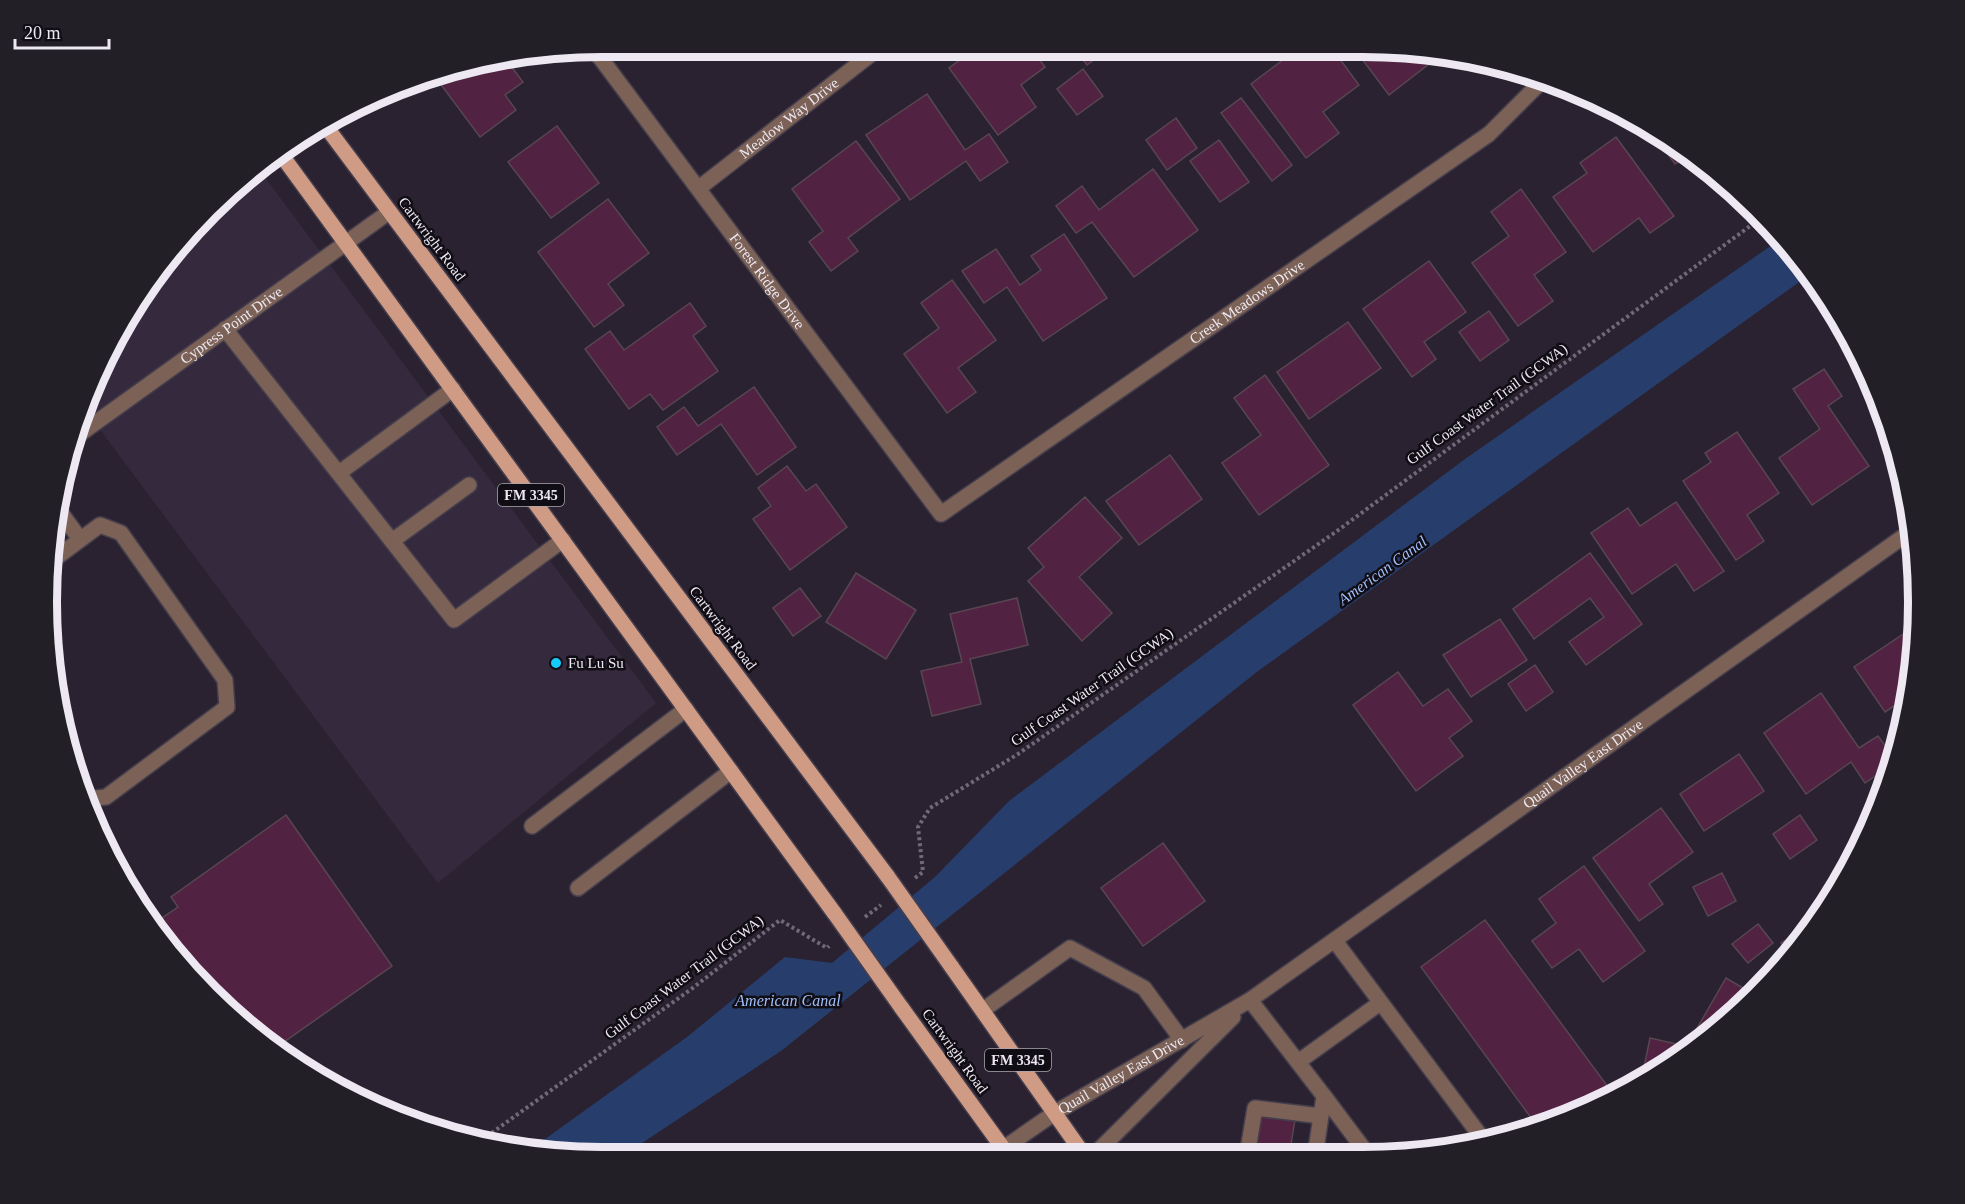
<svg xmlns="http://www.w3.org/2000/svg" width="1965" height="1204" font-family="Georgia,serif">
<rect width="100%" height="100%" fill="#2a2231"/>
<polygon fill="#35293e" points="258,168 656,703 438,883 84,408 140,293"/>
<polygon fill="#273e6c" points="1782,238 1809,275 1258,671 781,1051 627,1153 527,1152 687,1037 785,957 832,963 935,877 1009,801 1465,459"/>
<g fill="#522243" stroke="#584651" stroke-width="1.5">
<polygon points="975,49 1032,49 1045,67 1021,85 1036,107 998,135 949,68"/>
<polygon points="1075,49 1108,49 1087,65"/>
<polygon points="1296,50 1334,51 1359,85 1323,112 1339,133 1306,158 1251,84"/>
<polygon points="1356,51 1435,51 1443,53 1389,95"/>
<polygon points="508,62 523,82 505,95 516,110 480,137 439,82 455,71"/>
<polygon points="1083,69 1103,96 1077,115 1057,89"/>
<polygon points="927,94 965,150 989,134 1008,162 980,181 966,161 910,200 866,135"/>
<polygon points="1241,98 1292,165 1272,181 1221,113"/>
<polygon points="1176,118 1197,148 1167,170 1146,140"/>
<polygon points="557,126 599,183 551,218 508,162"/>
<polygon points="1652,133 1689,154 1675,164"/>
<polygon points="1616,137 1674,216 1650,233 1639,218 1593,252 1553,197 1587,173 1580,163"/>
<polygon points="1219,140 1249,182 1220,202 1190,161"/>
<polygon points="856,141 900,199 848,238 858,251 831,271 809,242 823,231 792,189"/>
<polygon points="1153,169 1198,230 1134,277 1092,222 1076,233 1056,206 1082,186 1099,210"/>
<polygon points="1521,189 1566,252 1534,275 1553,301 1518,326 1472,263 1509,236 1491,212"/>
<polygon points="608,199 649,253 608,284 624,305 594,327 538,252"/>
<polygon points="1064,234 1107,298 1043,341 1007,287 984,303 962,271 996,249 1020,285 1041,270 1031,256"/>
<polygon points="1429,261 1466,312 1424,342 1436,359 1412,377 1363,309"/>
<polygon points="952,280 996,340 958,368 976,392 947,413 904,354 939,328 921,303"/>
<polygon points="690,303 706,326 693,336 718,371 663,410 650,394 629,409 585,349 610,331 624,350"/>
<polygon points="1489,311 1509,340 1480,361 1459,332"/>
<polygon points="1348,322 1381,368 1309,419 1277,372"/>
<polygon points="1824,369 1842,396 1828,406 1869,466 1812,505 1779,458 1820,429 1793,389"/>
<polygon points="1265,375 1329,465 1259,515 1222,463 1261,435 1234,398"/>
<polygon points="754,387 796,447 757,475 721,424 677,455 657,427 684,407 698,426"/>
<polygon points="1737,432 1779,493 1747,515 1764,541 1736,560 1683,481 1711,462 1705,453"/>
<polygon points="1170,455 1202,499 1139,545 1106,501"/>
<polygon points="787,466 806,491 816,484 847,527 790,570 753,519 771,506 758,488"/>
<polygon points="1085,497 1122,538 1079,577 1112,613 1082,641 1028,581 1044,567 1028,548"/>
<polygon points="1676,502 1724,571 1694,591 1676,564 1632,594 1591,533 1628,508 1640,526"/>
<polygon points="1590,553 1642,624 1586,665 1569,642 1604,617 1590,598 1534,639 1513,609"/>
<polygon points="856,573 916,610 886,659 826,622"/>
<polygon points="800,588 821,616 793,636 773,608"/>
<polygon points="1017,598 1028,645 970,659 981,704 932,716 921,671 962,662 950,614"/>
<polygon points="1500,619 1527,660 1471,697 1443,655"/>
<polygon points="1917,625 1917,638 1908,697 1885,712 1854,667"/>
<polygon points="1535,665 1553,692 1526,711 1508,684"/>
<polygon points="1398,672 1423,706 1448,689 1472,721 1449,738 1463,756 1416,791 1353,705"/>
<polygon points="1821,693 1859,748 1878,736 1895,759 1893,764 1865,783 1851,762 1806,794 1764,733"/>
<polygon points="1739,754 1764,791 1704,831 1680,794"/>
<polygon points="1661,808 1693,852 1649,884 1663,904 1639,921 1593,858"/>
<polygon points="286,815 392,966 274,1049 264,1043 153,924 178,907 171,897"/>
<polygon points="1800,815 1817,840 1790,859 1773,834"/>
<polygon points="1163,843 1205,901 1143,946 1101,888"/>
<polygon points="1584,866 1645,951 1603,982 1579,949 1552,968 1532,941 1556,923 1539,899"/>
<polygon points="1722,873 1736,901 1708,916 1693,887"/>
<polygon points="1485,920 1611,1091 1598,1101 1537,1126 1421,967"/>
<polygon points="1816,921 1804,940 1789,955 1781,943"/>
<polygon points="1758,924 1773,943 1748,963 1732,944"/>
<polygon points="1726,978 1753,994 1730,1019 1699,1041 1692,1037"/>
<polygon points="1650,1038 1681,1045 1678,1056 1653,1074 1643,1072"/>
<polygon points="1259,1115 1295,1120 1289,1156 1253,1156"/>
</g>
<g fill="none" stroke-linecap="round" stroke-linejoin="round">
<defs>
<g id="service">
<polyline points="225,329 454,620 563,540"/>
<polyline points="339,473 453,389"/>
<polyline points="61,513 80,539"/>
<polyline points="392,541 469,485"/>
<polyline points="53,560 100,525 121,533 225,680 227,707 106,797 86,799 82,794"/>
<polyline points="532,826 686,709"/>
<polyline points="578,888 731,771"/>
<polyline points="1335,941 1485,1142"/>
<polyline points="1250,1000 1324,1096 1315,1156"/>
<polyline points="983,1010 1070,948 1144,988 1182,1040"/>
<polyline points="1298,1062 1380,1003"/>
<polyline points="1324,1096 1369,1156"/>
<polyline points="1290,1152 1313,1156"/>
<polyline points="1247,1156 1255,1108 1321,1116"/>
</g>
<g id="minor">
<path id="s1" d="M593,48L941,514L1489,134L1543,80"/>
<path id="s2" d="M699,188L879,48"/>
<path id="s3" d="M73,439L389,212"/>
<path id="s4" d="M1056,1112L1250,1000L1914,529"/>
<polyline points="1094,1155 1233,1017"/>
</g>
<polyline id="tertiary" points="994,1155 1056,1112"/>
<g id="primary">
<polyline points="327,128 888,877"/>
<polyline points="280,153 835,914"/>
<polyline points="951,966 1084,1155"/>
<polyline points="901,1007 1008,1155"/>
</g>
</defs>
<use href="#service" stroke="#453e4c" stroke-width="18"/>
<use href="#minor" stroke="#453e4c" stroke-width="18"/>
<use href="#tertiary" stroke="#453e4c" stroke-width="18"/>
<use href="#primary" stroke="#453e4c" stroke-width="18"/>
<g stroke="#706977" stroke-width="4" stroke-dasharray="3 3" stroke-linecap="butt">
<polyline points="915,878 923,872 918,827 930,808 1018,754 1337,531 1761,218"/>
<polyline points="865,917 881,905"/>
<polyline points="482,1140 694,987 780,920 827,948 829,946"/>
</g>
<use href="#service" stroke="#7b6156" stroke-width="15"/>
<use href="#minor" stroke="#7b6156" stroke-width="15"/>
<use href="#tertiary" stroke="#7b6156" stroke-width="15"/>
<use href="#primary" stroke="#d09b84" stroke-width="15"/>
<defs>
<g id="primary-bridge">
<polyline points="888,877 951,966"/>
<polyline points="835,914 901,1007"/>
</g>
</defs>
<use href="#primary-bridge" stroke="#453e4c" stroke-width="18" stroke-linecap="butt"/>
<use href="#primary-bridge" stroke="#d09b84" stroke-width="15"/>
</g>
<circle fill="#16cafb" stroke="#110d14" stroke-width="2" cx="556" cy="663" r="6"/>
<g text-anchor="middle" stroke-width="5" stroke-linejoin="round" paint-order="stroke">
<g fill="#110d14" stroke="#aba6af" stroke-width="1.5">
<rect x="498" y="484" width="66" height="22" rx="4.5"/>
<rect x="985" y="1049" width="66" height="22" rx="4.5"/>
</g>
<g font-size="14" font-weight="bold" fill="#ede8f2">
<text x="531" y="500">FM 3345</text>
<text x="1018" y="1065">FM 3345</text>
</g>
<g font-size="15" fill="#ede8f2" stroke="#110d14">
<text dy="5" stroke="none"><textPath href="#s2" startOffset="114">Meadow Way Drive</textPath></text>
<text transform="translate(432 239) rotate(53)" y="5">Cartwright Road</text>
<text dy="5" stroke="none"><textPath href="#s1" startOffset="291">Forest Ridge Drive</textPath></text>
<text dy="5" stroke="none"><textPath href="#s1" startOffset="954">Creek Meadows Drive</textPath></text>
<text dy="5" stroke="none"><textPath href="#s3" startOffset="195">Cypress Point Drive</textPath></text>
<text transform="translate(1487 404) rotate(-36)" y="5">Gulf Coast Water Trail (GCWA)</text>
<text transform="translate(723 628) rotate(53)" y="5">Cartwright Road</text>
<text transform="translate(1092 687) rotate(-35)" y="5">Gulf Coast Water Trail (GCWA)</text>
<text dy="5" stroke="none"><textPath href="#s4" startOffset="632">Quail Valley East Drive</textPath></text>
<text transform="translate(684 977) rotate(-37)" y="5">Gulf Coast Water Trail (GCWA)</text>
<text transform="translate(955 1051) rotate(54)" y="5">Cartwright Road</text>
<text dy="5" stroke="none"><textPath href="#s4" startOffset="75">Quail Valley East Drive</textPath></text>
</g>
<g font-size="15" fill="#ede8f2" stroke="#110d14" text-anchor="start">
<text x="568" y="668">Fu Lu Su</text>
</g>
<g font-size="16" font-style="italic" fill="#a0bffa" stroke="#110d14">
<text transform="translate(1382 570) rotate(-36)" y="6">American Canal</text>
<text x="788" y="1006">American Canal</text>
</g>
</g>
<path d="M0 0H1965V1204H0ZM602 57H1363A545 545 0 0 1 1908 602V602A545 545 0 0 1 1363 1147H602A545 545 0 0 1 57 602V602A545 545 0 0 1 602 57Z" fill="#231f26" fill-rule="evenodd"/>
<path fill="none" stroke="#ede8f2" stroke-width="8" d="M602 57H1363A545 545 0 0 1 1908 602V602A545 545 0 0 1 1363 1147H602A545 545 0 0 1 57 602V602A545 545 0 0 1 602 57Z"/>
<path d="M15 39v9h94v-9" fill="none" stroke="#ede8f2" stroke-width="3"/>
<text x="24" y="39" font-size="18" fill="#ede8f2" stroke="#110d14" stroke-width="4.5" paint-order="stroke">20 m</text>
</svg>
